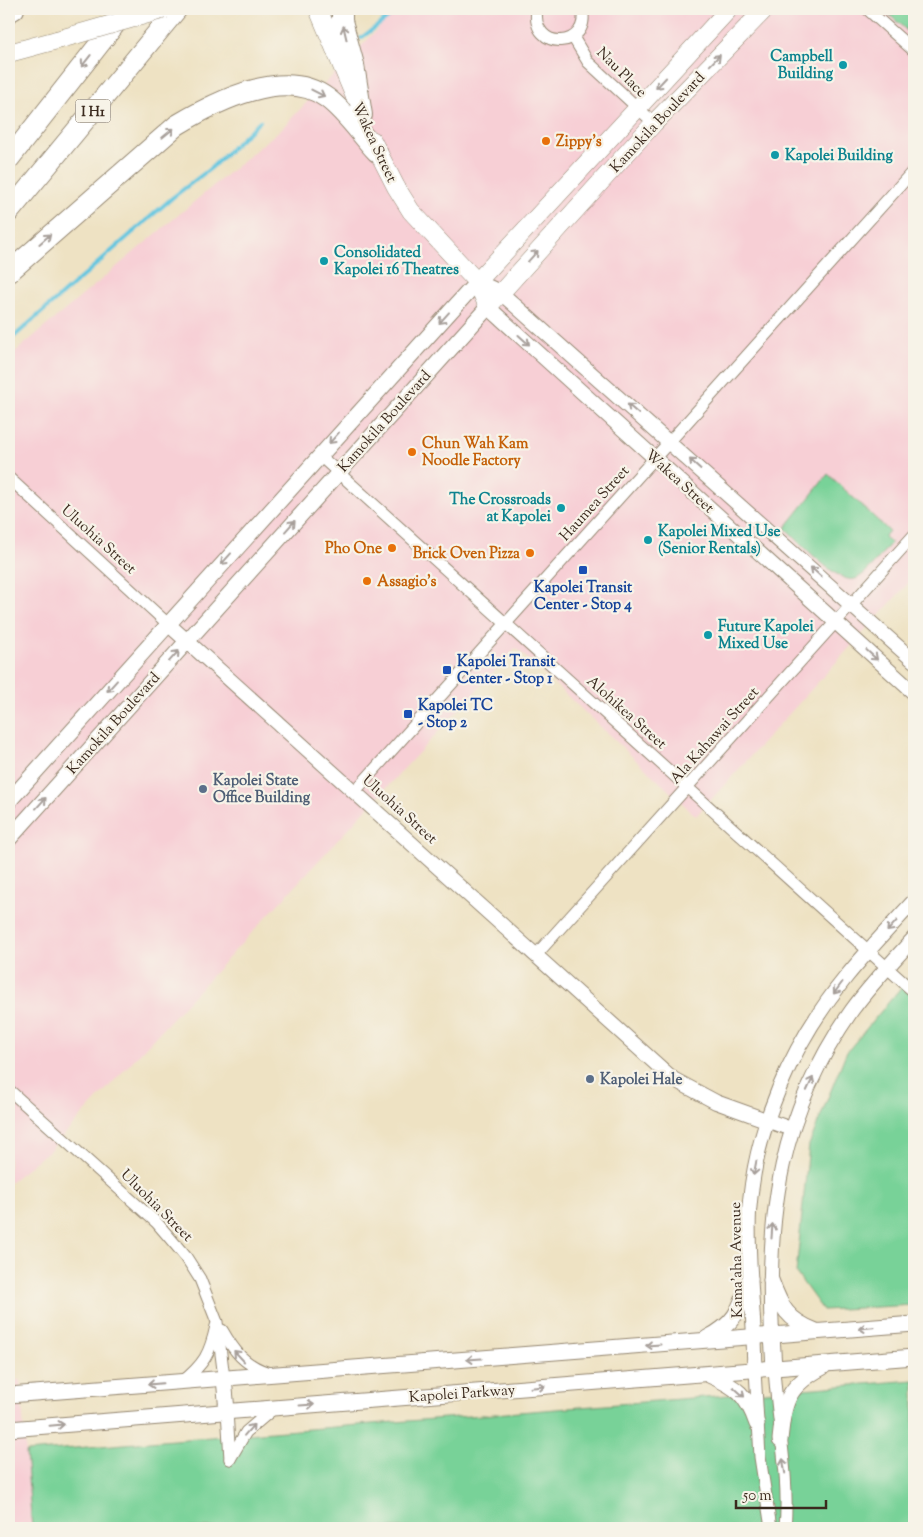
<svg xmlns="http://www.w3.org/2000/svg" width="923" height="1537" font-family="'Sorts Mill Goudy',serif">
<rect width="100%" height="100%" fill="#f7f3e8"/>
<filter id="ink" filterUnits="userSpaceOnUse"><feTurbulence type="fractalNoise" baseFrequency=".02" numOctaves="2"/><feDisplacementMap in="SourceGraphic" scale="10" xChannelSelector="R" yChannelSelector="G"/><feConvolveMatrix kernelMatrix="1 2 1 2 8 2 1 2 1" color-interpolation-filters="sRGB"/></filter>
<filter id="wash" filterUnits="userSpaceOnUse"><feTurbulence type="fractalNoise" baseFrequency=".0096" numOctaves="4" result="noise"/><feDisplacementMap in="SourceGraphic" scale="20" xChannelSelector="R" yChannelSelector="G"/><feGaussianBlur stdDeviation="1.12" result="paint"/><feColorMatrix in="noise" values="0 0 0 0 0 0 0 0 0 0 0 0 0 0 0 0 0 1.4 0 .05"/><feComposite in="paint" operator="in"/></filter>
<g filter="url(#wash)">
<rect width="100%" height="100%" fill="#eee2c3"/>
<g fill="#f7cfd5">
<polygon points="397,9 883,9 914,37 914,577 696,816 516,648 51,1149 9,1183 9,357 281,129"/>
<polygon points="9,1380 20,1380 32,1528 9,1528"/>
</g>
<g fill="#78d298" stroke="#5a7e5b">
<polygon points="883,9 914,9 914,37"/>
<path d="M828,474L889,531L884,537L891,543C883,552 866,576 855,579C838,585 798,540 785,528Z"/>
<polygon points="914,972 914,1305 823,1310 796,1273 809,1145 846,1053"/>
<polygon points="914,1380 914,1528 32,1528 26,1452"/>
</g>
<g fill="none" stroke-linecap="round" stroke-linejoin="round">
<g stroke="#62c6e0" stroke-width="4">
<polyline points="361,38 400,9"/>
<polyline points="9,341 172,198 211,168 260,121"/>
</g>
</g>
</g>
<g filter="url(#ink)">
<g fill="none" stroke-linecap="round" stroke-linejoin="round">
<defs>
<g id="minor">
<path d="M537,9C530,53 592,49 582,9"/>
<polyline points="867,9 914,51"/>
<polyline points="573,37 588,62 654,123"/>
<polyline points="319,455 914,992"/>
<polyline points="9,478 168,624"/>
<polyline points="356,790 914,170"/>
<polyline points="536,955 914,535"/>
<polyline points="9,1090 157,1223 186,1257 200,1279 217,1322 224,1378"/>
<path d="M222,1330C234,1351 244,1365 269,1373"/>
<path d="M774,1368C777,1422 790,1475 785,1528"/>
<polyline points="755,1370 760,1457 771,1528"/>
<path d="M182,1382C204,1364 210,1354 216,1326"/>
<polyline points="227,1411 230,1459"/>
<polyline points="230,1459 246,1432 274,1408"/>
</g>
<g id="tertiary">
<polyline points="501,293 914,661"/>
<polyline points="488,307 914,693"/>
<polyline points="168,624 673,1079 716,1102 791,1129"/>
<path d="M772,1335C766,1212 780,1113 852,1010C871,984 893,961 914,938"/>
<path d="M754,1337C752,1295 747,1253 749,1212C755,1127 792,1043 846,977C867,951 891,926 914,901"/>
</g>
<g id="secondary">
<polyline points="9,801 477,282 501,293"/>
<polyline points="9,839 488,307"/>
<path d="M771,1280C781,1307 787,1320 816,1331"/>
<polyline points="772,1335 774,1368"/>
<polyline points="754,1337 755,1370"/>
<path d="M707,1338C737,1323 740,1308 750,1278"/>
<path d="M709,1375C737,1387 747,1395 757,1424"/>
<polyline points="224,1378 227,1411"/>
<polyline points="9,1395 914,1324"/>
<polyline points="9,1429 914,1357"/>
<path d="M780,1440C784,1401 787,1386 823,1367"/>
</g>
<g id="primary">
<polyline points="318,9 355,97"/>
<polyline points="9,53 57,40"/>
<polyline points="372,140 396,187 411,211 477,282 488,307 654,123 765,9"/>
<polyline points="477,282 729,9"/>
</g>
<g id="motorway">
<polyline points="342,9 342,21 354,65 362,115"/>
<polyline points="9,12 14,9"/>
<polyline points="9,159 127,9"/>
<polyline points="9,212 177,9"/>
<path d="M9,272L177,125C215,102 285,66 327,98C346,112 361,135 377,152"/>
</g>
</defs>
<use href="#minor" stroke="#948670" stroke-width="13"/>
<use href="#tertiary" stroke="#948670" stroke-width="16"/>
<use href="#secondary" stroke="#948670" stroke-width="17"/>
<use href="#primary" stroke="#948670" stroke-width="19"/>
<use href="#motorway" stroke="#948670" stroke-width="22"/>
<use href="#minor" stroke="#fff" stroke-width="11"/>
<use href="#tertiary" stroke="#fff" stroke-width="14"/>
<use href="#secondary" stroke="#fff" stroke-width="15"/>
<use href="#primary" stroke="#fff" stroke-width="18"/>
<use href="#motorway" stroke="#fff" stroke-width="20"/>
<defs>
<polyline id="primary-bridge" points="57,40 165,9"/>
</defs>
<use href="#primary-bridge" stroke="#948670" stroke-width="19" stroke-linecap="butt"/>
<use href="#primary-bridge" stroke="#fff" stroke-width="18"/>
</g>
<defs><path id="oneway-shaft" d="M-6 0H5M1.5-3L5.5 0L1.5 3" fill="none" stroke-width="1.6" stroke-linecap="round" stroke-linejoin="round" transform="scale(1.25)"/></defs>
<g stroke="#a79f9a">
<use href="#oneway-shaft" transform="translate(345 33) rotate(-103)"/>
<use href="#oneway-shaft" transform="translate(715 60) rotate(-46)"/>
<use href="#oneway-shaft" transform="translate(86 61) rotate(128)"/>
<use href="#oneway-shaft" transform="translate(661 83) rotate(133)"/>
<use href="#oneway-shaft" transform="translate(318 93) rotate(27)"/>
<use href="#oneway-shaft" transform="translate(168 133) rotate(-39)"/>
<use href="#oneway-shaft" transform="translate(45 239) rotate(-41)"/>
<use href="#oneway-shaft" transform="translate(533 256) rotate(-48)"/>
<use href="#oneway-shaft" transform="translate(444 318) rotate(132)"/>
<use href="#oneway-shaft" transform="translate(524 340) rotate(42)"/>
<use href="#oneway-shaft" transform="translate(633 409) rotate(-139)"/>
<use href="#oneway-shaft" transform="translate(334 438) rotate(132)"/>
<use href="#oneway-shaft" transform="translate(695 464) rotate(-138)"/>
<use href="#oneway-shaft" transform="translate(290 526) rotate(-48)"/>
<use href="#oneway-shaft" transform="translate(226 559) rotate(132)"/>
<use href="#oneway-shaft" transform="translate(816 572) rotate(-138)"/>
<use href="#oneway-shaft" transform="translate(872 655) rotate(42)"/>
<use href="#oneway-shaft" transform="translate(174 656) rotate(-48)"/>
<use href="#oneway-shaft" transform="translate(112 686) rotate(132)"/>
<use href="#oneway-shaft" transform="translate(41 803) rotate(-48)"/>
<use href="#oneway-shaft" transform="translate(892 926) rotate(132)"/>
<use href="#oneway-shaft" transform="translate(838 988) rotate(127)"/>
<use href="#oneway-shaft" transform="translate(810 1084) rotate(-65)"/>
<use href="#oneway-shaft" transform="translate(755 1168) rotate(101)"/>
<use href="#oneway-shaft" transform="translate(772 1231) rotate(-86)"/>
<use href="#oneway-shaft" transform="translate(866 1328) rotate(175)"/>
<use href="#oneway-shaft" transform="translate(653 1345) rotate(176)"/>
<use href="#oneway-shaft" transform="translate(239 1356) rotate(-133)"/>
<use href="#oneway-shaft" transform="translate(474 1359) rotate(176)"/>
<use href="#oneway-shaft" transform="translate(155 1384) rotate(175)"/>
<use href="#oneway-shaft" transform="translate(538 1387) rotate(-5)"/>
<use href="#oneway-shaft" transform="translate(739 1392) rotate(42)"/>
<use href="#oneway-shaft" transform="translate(307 1405) rotate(-4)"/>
<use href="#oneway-shaft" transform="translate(57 1425) rotate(-5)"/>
<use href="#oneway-shaft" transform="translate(249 1430) rotate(-49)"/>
<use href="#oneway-shaft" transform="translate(784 1466) rotate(-99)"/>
</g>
</g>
<g fill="#0f9aa8" stroke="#f7f3e8" stroke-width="2">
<circle cx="843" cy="65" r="5"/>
<circle cx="775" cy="155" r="5"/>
<circle cx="324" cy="261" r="5"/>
<circle cx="561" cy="508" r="5"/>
<circle cx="648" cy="540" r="5"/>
<circle cx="708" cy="635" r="5"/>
</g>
<g fill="#e8710a" stroke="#f7f3e8" stroke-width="2">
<circle cx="546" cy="141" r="5"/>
<circle cx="412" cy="452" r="5"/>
<circle cx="392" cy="548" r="5"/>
<circle cx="530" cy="553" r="5"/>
<circle cx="367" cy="581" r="5"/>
</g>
<g fill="#1a4fb4" stroke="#f7f3e8" stroke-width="2">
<rect x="578" y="565" width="10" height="10" rx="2.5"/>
<rect x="442" y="665" width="10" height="10" rx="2.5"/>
<rect x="403" y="709" width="10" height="10" rx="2.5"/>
</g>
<g fill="#5c6f8a" stroke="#f7f3e8" stroke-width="2">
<circle cx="203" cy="789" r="5"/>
<circle cx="590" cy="1079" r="5"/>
</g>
<g text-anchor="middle" stroke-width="4.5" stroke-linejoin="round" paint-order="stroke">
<rect fill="#f7f3e8" stroke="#73665b" stroke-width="1" x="75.5" y="99.5" width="35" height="23" rx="4"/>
<g font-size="14" font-weight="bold" fill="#3b2a1e">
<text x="93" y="116">I H1</text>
</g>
<g font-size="15" font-weight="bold" fill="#0d838f" stroke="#f7f3e8" text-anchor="start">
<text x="833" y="61" text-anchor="end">Campbell<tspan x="833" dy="17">Building</tspan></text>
<text x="785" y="160">Kapolei Building</text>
<text x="334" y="257">Consolidated<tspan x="334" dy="17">Kapolei 16 Theatres</tspan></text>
<text x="551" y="504" text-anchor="end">The Crossroads<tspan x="551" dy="17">at Kapolei</tspan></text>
<text x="658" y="536">Kapolei Mixed Use<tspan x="658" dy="17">(Senior Rentals)</tspan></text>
<text x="718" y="631">Future Kapolei<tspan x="718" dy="17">Mixed Use</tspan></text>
</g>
<g font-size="15" fill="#3b2a1e" stroke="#f7f3e8">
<text transform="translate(622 72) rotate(45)" y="5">Nau Place</text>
<text transform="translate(657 122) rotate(-47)" y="5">Kamokila Boulevard</text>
<text transform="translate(375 142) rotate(65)" y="5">Wakea Street</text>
<text transform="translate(384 421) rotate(-48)" y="5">Kamokila Boulevard</text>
<text transform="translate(680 481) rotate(42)" y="5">Wakea Street</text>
<text transform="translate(594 503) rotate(-48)" y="5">Haumea Street</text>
<text transform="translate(99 539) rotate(42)" y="5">Uluohia Street</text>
<text transform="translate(627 712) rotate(42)" y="5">Alohikea Street</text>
<text transform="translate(113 723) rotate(-48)" y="5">Kamokila Boulevard</text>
<text transform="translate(714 735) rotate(-48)" y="5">Ala Kahawai Street</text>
<text transform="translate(400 809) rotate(42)" y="5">Uluohia Street</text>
<text transform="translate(157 1205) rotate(45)" y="5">Uluohia Street</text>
<text transform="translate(736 1260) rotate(-91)" y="5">Kama'aha Avenue</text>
<text transform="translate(462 1393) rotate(-4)" y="5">Kapolei Parkway</text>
</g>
<g font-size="15" font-weight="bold" fill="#c56008" stroke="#f7f3e8" text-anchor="start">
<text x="556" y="146">Zippy's</text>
<text x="422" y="448">Chun Wah Kam<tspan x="422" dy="17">Noodle Factory</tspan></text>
<text x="382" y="553" text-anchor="end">Pho One</text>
<text x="520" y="558" text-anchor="end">Brick Oven Pizza</text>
<text x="377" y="586">Assagio's</text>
</g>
<g font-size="15" font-weight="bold" fill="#164399" stroke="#f7f3e8" text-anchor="start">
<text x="583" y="592" text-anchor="middle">Kapolei Transit<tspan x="583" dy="17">Center - Stop 4</tspan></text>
<text x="457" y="666">Kapolei Transit<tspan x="457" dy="17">Center - Stop 1</tspan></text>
<text x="418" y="710">Kapolei TC<tspan x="418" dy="17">- Stop 2</tspan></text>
</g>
<g font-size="15" font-weight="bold" fill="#4e5e75" stroke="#f7f3e8" text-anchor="start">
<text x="213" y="785">Kapolei State<tspan x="213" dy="17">Office Building</tspan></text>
<text x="600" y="1084">Kapolei Hale</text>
</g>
</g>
<rect width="923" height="1537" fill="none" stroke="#f7f3e8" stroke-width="30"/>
<path d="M736 1500v8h90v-8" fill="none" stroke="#3b2a1e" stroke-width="2.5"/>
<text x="743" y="1500" font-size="15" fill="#3b2a1e" stroke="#f7f3e8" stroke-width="4" paint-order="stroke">50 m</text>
</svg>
